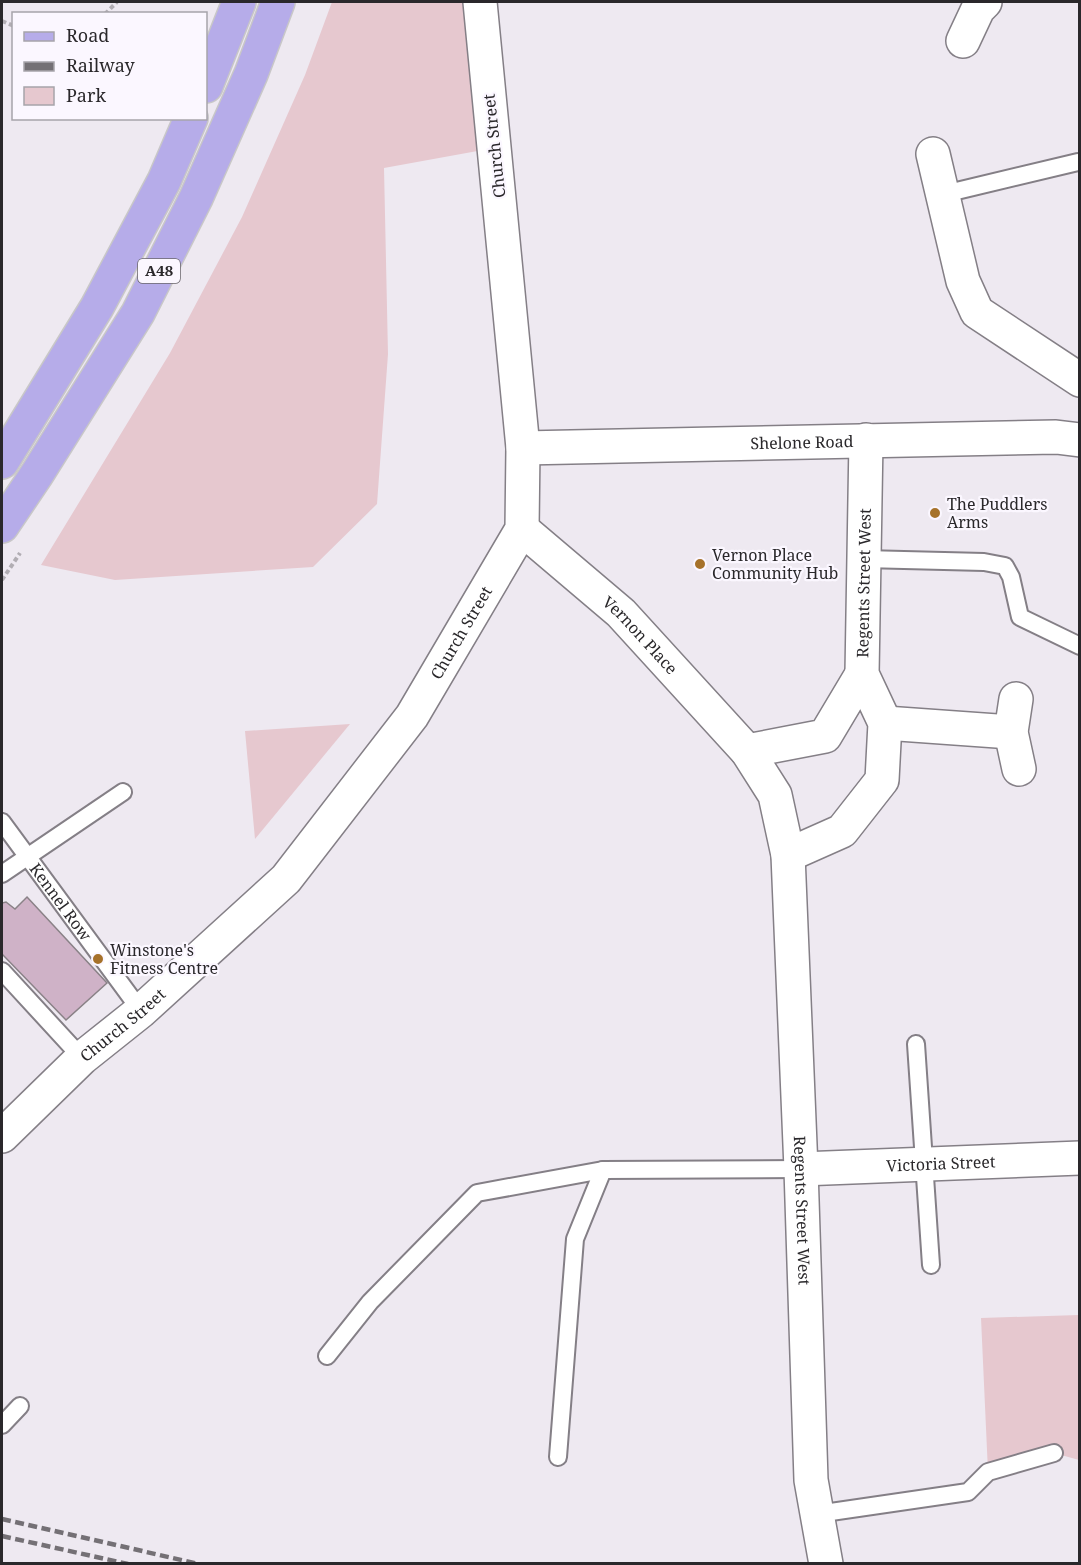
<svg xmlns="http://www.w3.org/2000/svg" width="1081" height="1565" font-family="'Noto Serif',serif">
<rect width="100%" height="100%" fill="#eee9f1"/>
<g fill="#e6c8cf">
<polygon points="332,2 480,2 494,148 384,168 388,354 377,504 313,567 115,580 41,565 170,353 242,217 305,75"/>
<polygon points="350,724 255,839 245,731"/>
<polygon points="1079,1315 1079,1460 1054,1453 988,1472 981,1318"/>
</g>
<polygon fill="#cfb2c7" stroke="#8a8287" stroke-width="1.5" points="27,897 107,983 66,1020 2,954 2,903 6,902 15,909"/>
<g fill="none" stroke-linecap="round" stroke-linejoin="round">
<defs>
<g id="service">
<polyline points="944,194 1078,162"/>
<polyline points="864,559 984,562 1005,566 1011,577 1020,617 1080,646"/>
<path id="s1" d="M2,822L141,1011"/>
<polyline points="2,874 123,792"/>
<polyline points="2,971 82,1058"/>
<polyline points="916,1044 931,1265"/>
<polyline points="327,1356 370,1302 477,1193 603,1170"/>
<polyline points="2,1425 20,1406"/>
<polyline points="558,1457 575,1239 603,1170 801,1169"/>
<polyline points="817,1514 968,1492 988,1472 1054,1453"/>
</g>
<g id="minor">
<polyline points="963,41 978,9 985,2"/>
<polyline points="933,154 963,281 977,312 1080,380"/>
<path id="s2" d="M523,448L1056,437L1080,440"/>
<path id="s3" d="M522,529L621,613L747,751L775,795L788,855L801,1169L811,1480L826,1564"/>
<polyline points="1016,699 1011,732 1019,769"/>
<polyline points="885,723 1011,732"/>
<polyline points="747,751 825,736 862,674"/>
<path id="s4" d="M788,855L842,831L882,780L885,723L862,674L866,440"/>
<path id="s5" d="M2,1136L82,1058L141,1011L286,879L412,716L522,529L523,448L480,2"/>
<path id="s6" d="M801,1169L1080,1158"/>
</g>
<g id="primary">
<polyline points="206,86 239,2"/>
<polyline points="2,462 97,307 164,181 191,118"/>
<polyline points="2,526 37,474 138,313 196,198 251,74 278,2"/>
</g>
</defs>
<use href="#service" stroke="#847f86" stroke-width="20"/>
<use href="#minor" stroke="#847f86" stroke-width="36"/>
<use href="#primary" stroke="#c8c7c8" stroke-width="36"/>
<g stroke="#b1adb3" stroke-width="4" stroke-dasharray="4.5 3" stroke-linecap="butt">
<polyline points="105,14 117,2"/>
<polyline points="2,21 14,26"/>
<polyline points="2,580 20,553"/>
</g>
<use href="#service" stroke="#fff" stroke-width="16"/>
<use href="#minor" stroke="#fff" stroke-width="33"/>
<use href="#primary" stroke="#b6ace9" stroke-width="33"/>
<g stroke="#747075" stroke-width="4.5" stroke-dasharray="9 4.5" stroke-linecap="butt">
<polyline points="2,1519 199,1564"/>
<polyline points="2,1536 128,1564"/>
</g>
</g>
<g fill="#a6722a" stroke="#fbf7ff" stroke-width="2">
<circle cx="935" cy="513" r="6"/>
<circle cx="700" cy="564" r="6"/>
<circle cx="98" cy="959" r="6"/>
</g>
<g text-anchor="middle" stroke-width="4.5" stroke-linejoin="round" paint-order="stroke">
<rect fill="#fbf7ff" stroke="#69666b" stroke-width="1.5" x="138" y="259" width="42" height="24" rx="4.5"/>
<g font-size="15" font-weight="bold" fill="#2a282b">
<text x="159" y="276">A48</text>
</g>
<g font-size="16" fill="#2a282b" stroke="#fbf7ff">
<text transform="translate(494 146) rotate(-96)" y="6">Church Street</text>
<text dy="6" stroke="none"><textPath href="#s2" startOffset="279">Shelone Road</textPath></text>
<text dy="6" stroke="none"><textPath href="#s4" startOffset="326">Regents Street West</textPath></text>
<text dy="6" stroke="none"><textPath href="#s5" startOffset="686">Church Street</textPath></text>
<text dy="6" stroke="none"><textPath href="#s3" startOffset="159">Vernon Place</textPath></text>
<text dy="6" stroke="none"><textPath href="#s1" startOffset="99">Kennel Row</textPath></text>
<text dy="6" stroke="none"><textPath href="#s5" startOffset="164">Church Street</textPath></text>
<text dy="6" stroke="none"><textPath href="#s6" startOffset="140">Victoria Street</textPath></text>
<text dy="6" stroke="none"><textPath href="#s3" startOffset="786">Regents Street West</textPath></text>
</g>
<g font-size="16" fill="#2a282b" stroke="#fbf7ff" text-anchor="start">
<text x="947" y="510">The Puddlers<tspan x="947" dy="18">Arms</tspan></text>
<text x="712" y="561">Vernon Place<tspan x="712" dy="18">Community Hub</tspan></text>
<text x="110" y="956">Winstone's<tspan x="110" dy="18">Fitness Centre</tspan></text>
</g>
</g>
<rect width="1081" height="1565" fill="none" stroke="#2a282b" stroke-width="6"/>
<rect x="12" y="12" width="195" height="108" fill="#fbf7ff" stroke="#a7a4aa" stroke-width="1.5"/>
<rect x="24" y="32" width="30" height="9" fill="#b6ace9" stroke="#a7a4aa" stroke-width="1.5"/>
<text x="66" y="42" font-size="18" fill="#2a282b">Road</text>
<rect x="24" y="62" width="30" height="9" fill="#747075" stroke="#a7a4aa" stroke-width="1.5"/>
<text x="66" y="72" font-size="18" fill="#2a282b">Railway</text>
<rect x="24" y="87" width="30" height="18" fill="#e6c8cf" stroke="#a7a4aa" stroke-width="1.5"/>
<text x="66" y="102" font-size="18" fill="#2a282b">Park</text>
</svg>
